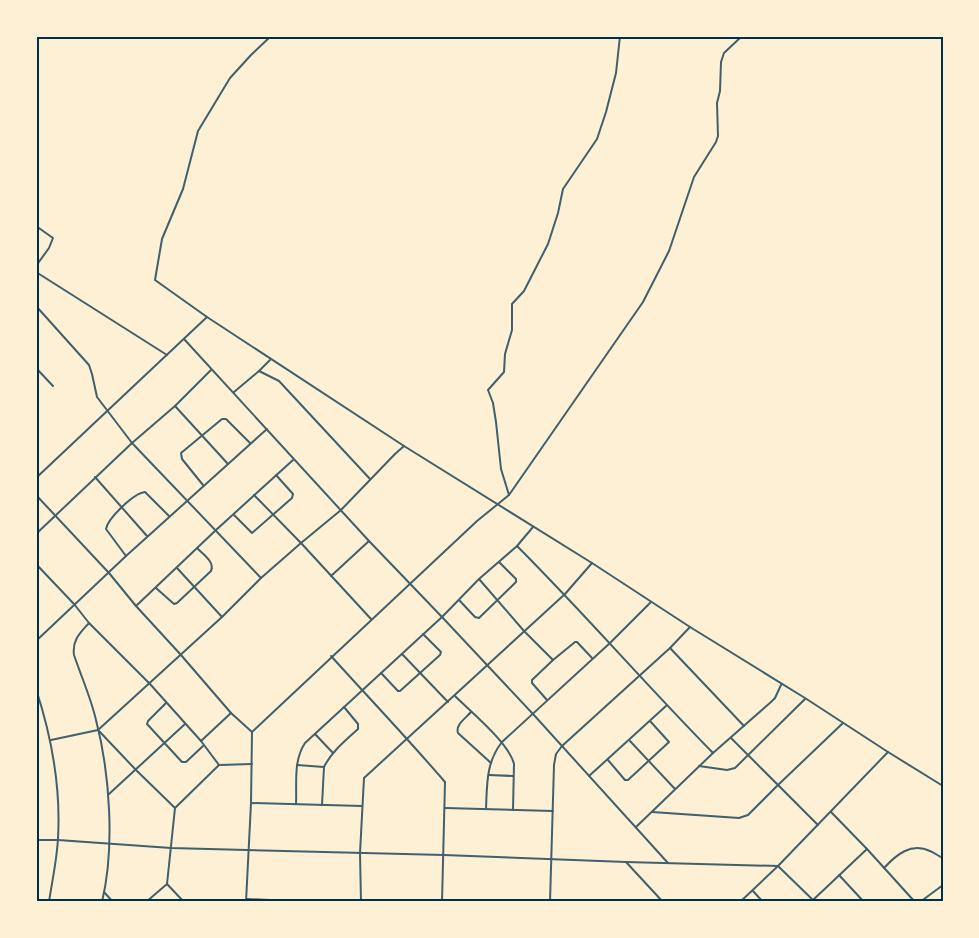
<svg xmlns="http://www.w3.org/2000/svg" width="979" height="938" font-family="Poppins,sans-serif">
<rect width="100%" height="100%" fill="#fdf0d5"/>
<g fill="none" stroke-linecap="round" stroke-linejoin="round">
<g stroke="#3f606c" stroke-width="2">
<polyline points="271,36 251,55 230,78 198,131 183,189 162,239 155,280 207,317 404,446 592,563 690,627 805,698 888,752 943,786"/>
<polyline points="36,226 53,238 49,248 36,266"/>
<polyline points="36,272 167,355"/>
<polyline points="36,306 89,365 92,374 97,397 132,443 261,578"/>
<polyline points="184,339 369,541 442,617 533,714 668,863"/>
<polyline points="36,368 53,386"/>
<polyline points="259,371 270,360"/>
<polyline points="234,392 259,371 279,381 370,479"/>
<polyline points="175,406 228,464"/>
<polyline points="95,477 147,536"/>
<polyline points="36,478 207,317"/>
<polyline points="203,485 182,459 181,453 222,419 226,419 250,443"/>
<polyline points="36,495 109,573 136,606 181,655 231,713 252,732 251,803 246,902"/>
<polyline points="254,495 301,543 371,619"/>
<polyline points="509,495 501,469 496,422 493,403 488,390 504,372 505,354 512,330 512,304 524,291 548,244 558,213 563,189 597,139 606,112 616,73 620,36"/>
<polyline points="234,515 252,533 292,498 293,494 276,475"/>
<polyline points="36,534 132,443 175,406 211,370"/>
<path d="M517,546C584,613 646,685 713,753"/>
<path d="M126,556L106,529C108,518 134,493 145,492L169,516"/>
<polyline points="36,564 74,604 89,623 150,684 201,741 219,765"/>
<polyline points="177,568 222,617"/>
<polyline points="331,576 369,541"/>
<polyline points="479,579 524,631 553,660"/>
<path d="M156,588L174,604L177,603L211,571C215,562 203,554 197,548"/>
<polyline points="459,600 475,617 479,618 516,582 516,579 499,562"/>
<polyline points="136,606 216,530 293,460"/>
<path d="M89,623C80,633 72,640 74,655C81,676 91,698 96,720C110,774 115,848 102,902"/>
<polyline points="36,641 126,556 267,429"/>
<polyline points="670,648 744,726"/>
<polyline points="402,654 448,702"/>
<path d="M331,656C369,698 408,739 445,782L442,902"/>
<polyline points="381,673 398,691 400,691 440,655 441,652 423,634"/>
<path d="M36,689C52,738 61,786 58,838C57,860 52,881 49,902"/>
<path d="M455,696C471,712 509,743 514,764L513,810"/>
<polyline points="547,700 532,683 532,680 553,660 575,642 577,642 592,658"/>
<polyline points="166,703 148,721 147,724 182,762 186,762 203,746"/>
<path d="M471,712C466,718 455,725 458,733L491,763"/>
<polyline points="99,731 136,770 175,808"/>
<polyline points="252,732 477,521 509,495 643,302 669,251 694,177 716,142 718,136 717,103 720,91 721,62 724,53 742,36"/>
<polyline points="315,734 333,753"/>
<polyline points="731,738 818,825"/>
<polyline points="51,740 98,730 222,617 261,578 301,543 341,510 395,454 404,446"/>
<polyline points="201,741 231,713"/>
<polyline points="630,741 675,789"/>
<polyline points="608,760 625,780 628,780 669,742 650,721"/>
<polyline points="297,765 324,767"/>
<polyline points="699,766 727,770 735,768 805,699"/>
<polyline points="489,775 513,776"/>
<polyline points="589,776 666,706"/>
<polyline points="109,794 185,724"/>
<polyline points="251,803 362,806"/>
<path d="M296,804C297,784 293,761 305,743L442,617L479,579L517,546L533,527"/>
<path d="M322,805L324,767C331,752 346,740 358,729V724L344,707"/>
<polyline points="445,808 553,811"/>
<path d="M486,809C487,785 486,762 502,742L610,643L651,602"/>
<polyline points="652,812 739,818 748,815 778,785 843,723"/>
<polyline points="831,812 867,849 915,902"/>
<polyline points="636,827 713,753 771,702 775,698 781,685"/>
<polyline points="36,840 58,840 171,848 444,855 626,862 778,866 815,902"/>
<polyline points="626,862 663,902"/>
<path d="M884,868C896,855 911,842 930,851C935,853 938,856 943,858"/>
<polyline points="839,875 864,902"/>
<polyline points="167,884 184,902"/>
<polyline points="753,891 763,902"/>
<polyline points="104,892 113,902"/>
<polyline points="247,899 313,902"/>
<polyline points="813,900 867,849"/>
<polyline points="146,902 167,884 175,808 219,765 252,764"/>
<polyline points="361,902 360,853 364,778 565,594 592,563"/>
<polyline points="550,902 554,765 556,754 562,746 670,648 690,627"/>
<polyline points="740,902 778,866 888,752"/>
<polyline points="920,902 943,885"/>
</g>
</g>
<rect width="979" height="938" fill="none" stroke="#fdf0d5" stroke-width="75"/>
<rect x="38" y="38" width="904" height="862" fill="none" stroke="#003049" stroke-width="2"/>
</svg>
